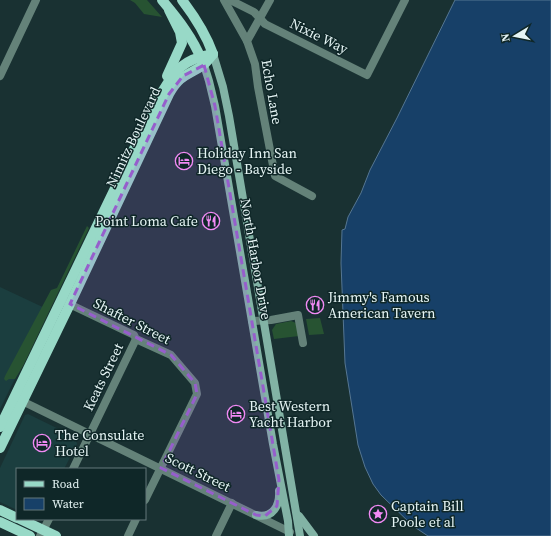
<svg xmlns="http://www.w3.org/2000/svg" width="551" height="536" font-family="'Source Serif 4',serif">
<rect width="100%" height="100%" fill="#193132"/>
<g fill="#1b3e3f">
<polygon points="0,287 49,310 0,409"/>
<polygon points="28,414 75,437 77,444 64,469 17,469 17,510 0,502 0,468 25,415"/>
</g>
<g fill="#275332">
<polygon points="130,0 147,0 162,17 144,14 135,3"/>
<polygon points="87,226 89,228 23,366 15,379 9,379 6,381 4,379 5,376 51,290 57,288"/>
<polygon points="320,318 324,334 309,335 306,319"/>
<polygon points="291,321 296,323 299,336 274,339 272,330 276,324"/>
</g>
<polygon fill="#174068" stroke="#557692" points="455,0 551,0 551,536 428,536 413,526 381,495 373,484 365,467 358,445 345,363 341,263 342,230 345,229 348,217 361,193 370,170 397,118"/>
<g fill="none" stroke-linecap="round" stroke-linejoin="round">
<g stroke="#648279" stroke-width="8">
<polyline points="224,0 247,41"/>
<polyline points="230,0 254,12 265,24 367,75 405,0"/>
<polyline points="270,0 247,41 255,64 258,87 275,176 312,196"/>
<polyline points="0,76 36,0"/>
<polyline points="65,302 134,335 136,339 171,355 195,383 197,394 145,500"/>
<polyline points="252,321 271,320 298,315 303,343"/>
<polyline points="22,401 290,532"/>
<polyline points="73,469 136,339"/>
<polyline points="40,536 49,519"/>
<polyline points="128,536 136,519"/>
<polyline points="216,536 232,503"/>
</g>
<g stroke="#82b3a5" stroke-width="8">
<polyline points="213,54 223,87 229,116 300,536"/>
<polyline points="204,65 209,81 215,106 273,444 288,521 289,536"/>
<path d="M256,515C273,519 280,505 279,491"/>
<polyline points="299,516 314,536"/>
</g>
<g stroke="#98d9c7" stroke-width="10">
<path d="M162,0C178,19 193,38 202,61"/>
<path d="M182,0C195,17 206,34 213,54"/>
<polyline points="167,76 182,43 180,32 169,10"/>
<path d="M0,427L159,97C175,71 180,60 213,54"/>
<path d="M0,448L70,304L169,94C180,75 186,76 202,66C206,63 210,58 213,54"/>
<polyline points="0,510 17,518"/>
<polyline points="20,519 56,536"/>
<polyline points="0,522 30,536"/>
</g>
</g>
<path fill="#965ecc" fill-opacity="0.2" stroke="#965ecc" stroke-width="3" stroke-dasharray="8 5" stroke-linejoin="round" d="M204,65L215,106L279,480L277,506L265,516L256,515L161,468L197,394L195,383L171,355L70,304L169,94L183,76Z"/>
<defs>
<symbol id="hotel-ring" viewBox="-11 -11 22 22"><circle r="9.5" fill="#0f2728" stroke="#f18af4" stroke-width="1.5"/><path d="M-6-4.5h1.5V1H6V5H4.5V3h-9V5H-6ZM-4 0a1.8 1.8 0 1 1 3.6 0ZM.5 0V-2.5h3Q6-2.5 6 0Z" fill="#f18af4"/></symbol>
<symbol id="restaurant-ring" viewBox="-11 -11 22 22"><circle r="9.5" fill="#0f2728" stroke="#f18af4" stroke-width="1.5"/><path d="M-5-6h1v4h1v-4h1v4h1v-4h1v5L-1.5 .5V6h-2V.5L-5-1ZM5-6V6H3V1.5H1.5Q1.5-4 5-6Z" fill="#f18af4"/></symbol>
<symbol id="sight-ring" viewBox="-11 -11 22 22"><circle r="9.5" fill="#0f2728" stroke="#f18af4" stroke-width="1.5"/><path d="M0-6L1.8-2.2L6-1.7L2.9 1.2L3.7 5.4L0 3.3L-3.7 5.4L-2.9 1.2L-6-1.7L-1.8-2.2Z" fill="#f18af4"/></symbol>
</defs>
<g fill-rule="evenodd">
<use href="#hotel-ring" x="174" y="151" width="20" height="20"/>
<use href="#restaurant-ring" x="201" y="211" width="20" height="20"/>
<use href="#restaurant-ring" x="305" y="295" width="20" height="20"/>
<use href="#hotel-ring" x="226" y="404" width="20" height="20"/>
<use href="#hotel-ring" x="32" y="433" width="20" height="20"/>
<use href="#sight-ring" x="368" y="504" width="20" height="20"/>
</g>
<g text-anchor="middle" stroke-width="3" stroke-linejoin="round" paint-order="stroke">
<g font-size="14" fill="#e5f4f4" stroke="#0f2728">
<text transform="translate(319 36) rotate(26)" y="5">Nixie Way</text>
<text transform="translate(272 92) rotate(80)" y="5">Echo Lane</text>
<text transform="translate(133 137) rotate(-65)" y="5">Nimitz Boulevard</text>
<text transform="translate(256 259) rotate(80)" y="5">North Harbor Drive</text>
<text transform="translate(132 321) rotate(27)" y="5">Shafter Street</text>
<text transform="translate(103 377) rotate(-64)" y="5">Keats Street</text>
<text transform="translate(198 472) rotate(26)" y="5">Scott Street</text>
</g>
<g font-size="14" fill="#e5f4f4" stroke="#0f2728" text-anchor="start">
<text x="197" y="158">Holiday Inn San<tspan x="197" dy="16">Diego - Bayside</tspan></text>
<text x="198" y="226" text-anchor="end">Point Loma Cafe</text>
<text x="328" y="302">Jimmy's Famous<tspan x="328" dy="16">American Tavern</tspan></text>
<text x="249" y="411">Best Western<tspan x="249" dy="16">Yacht Harbor</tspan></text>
<text x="55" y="440">The Consulate<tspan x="55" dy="16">Hotel</tspan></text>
<text x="391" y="511">Captain Bill<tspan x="391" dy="16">Poole et al</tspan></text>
</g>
</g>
<rect x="16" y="468" width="130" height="52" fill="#0f2728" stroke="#65797a"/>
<rect x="24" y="481" width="20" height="6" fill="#98d9c7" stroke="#65797a"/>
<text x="52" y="488" font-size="12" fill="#e5f4f4">Road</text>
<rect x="24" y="498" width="20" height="12" fill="#174068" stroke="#65797a"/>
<text x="52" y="508" font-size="12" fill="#e5f4f4">Water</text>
<g transform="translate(515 36) rotate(260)" stroke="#0f2728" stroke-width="3" paint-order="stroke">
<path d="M0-3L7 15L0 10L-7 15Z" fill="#e5f4f4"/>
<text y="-6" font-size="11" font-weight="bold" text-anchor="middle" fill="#e5f4f4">N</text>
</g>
</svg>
